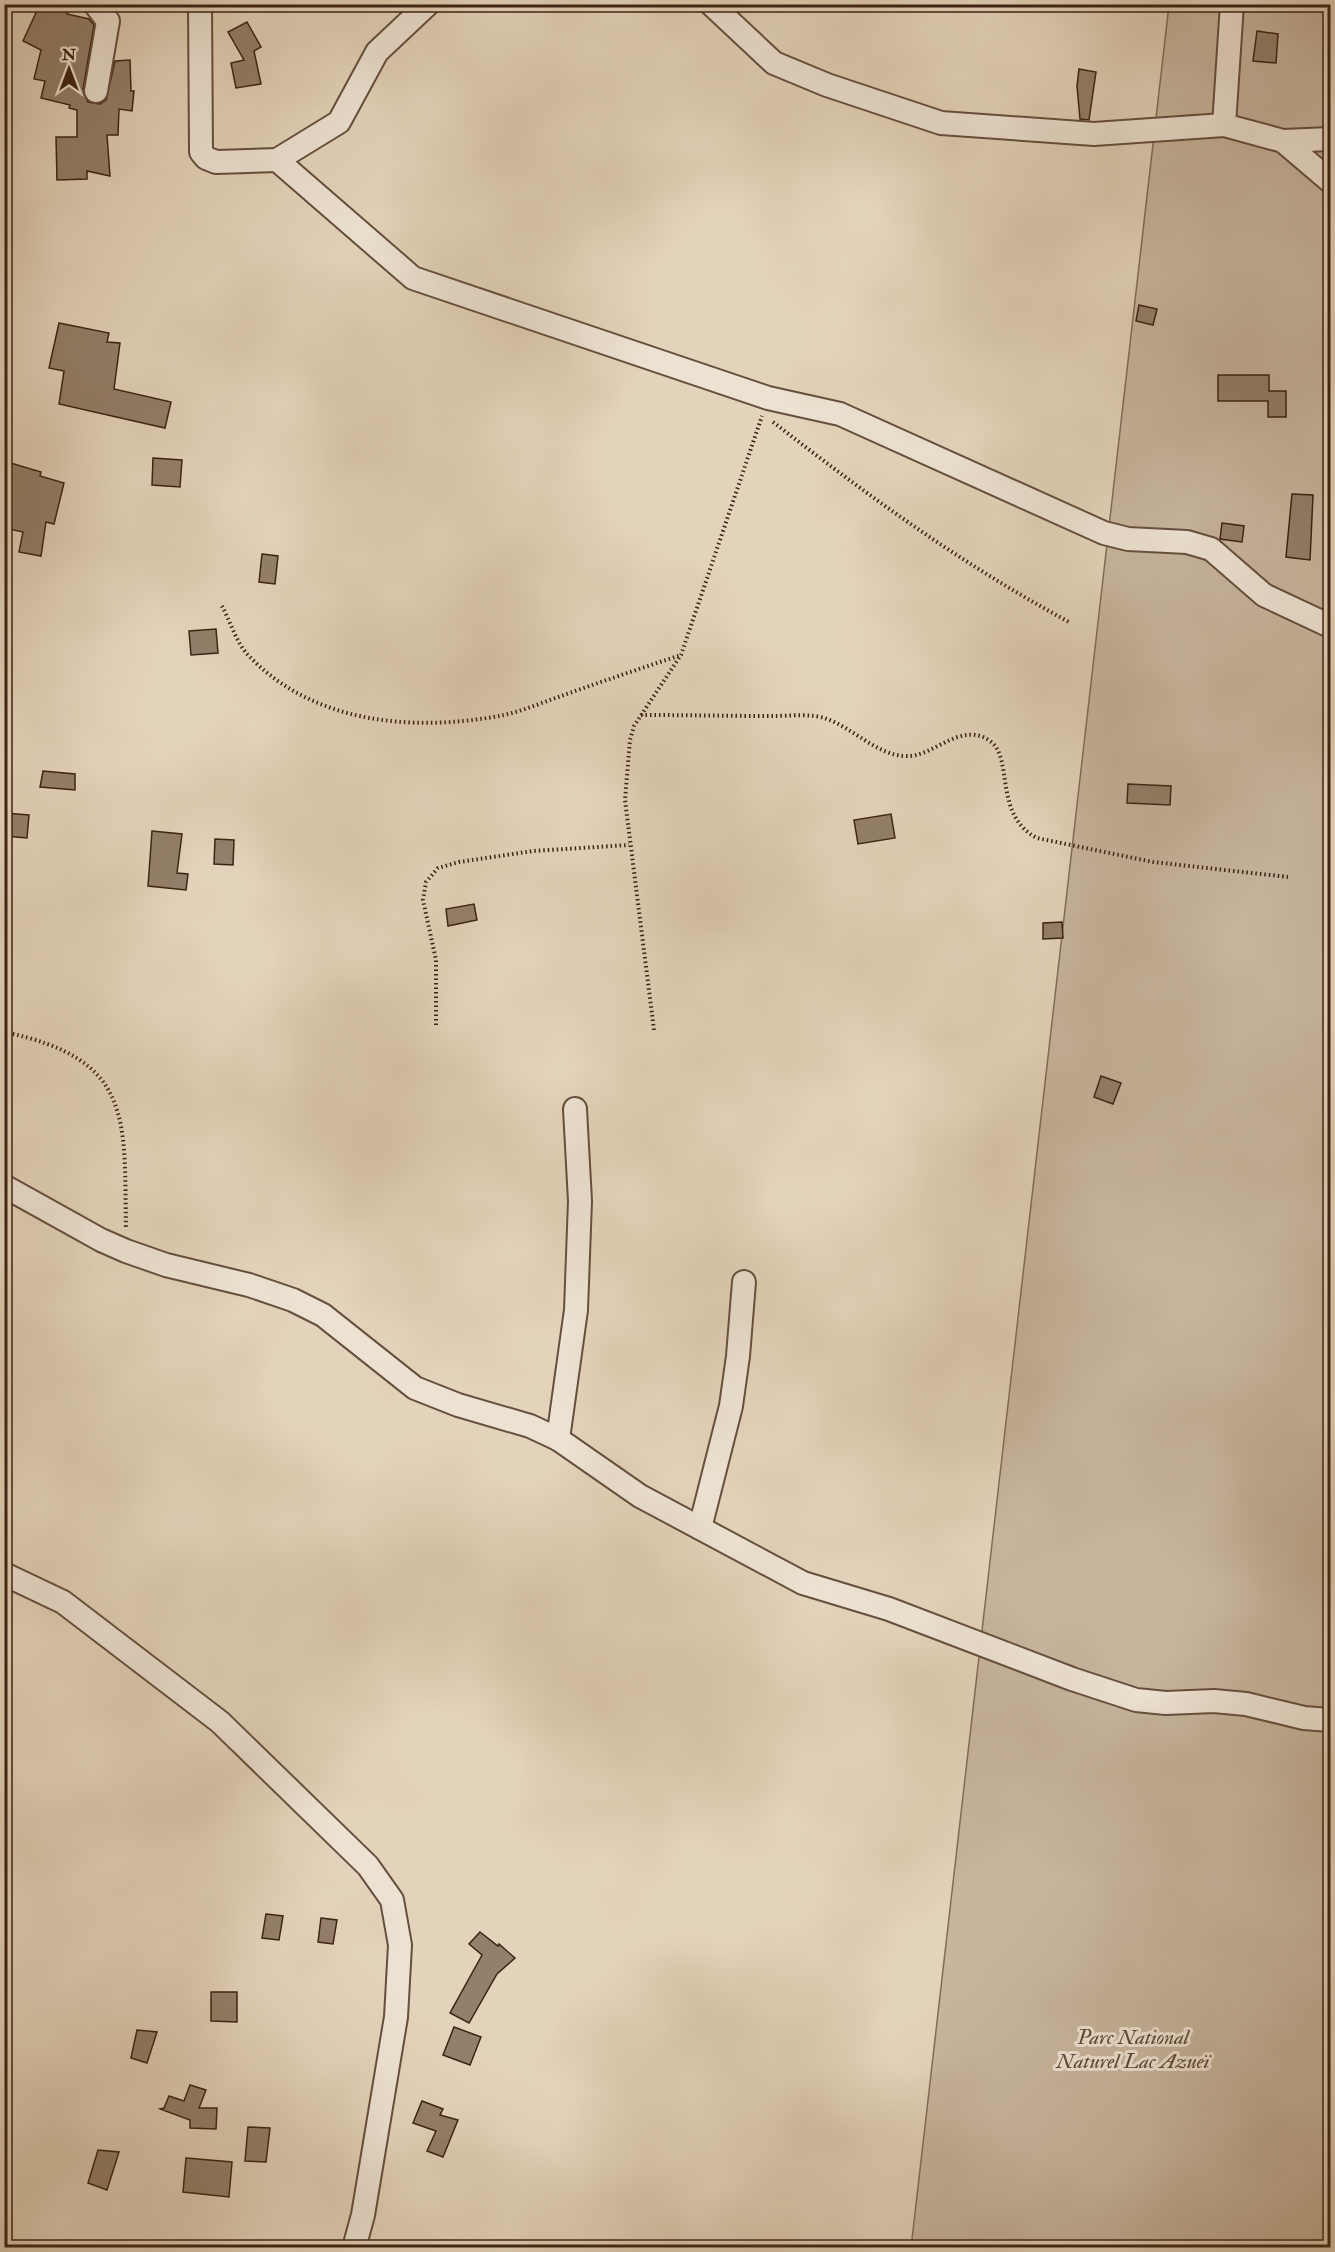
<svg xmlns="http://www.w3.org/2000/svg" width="1335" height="2252" font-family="'IM FELL Double Pica',serif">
<rect width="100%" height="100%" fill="#e3d3ba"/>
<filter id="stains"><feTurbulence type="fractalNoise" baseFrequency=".00333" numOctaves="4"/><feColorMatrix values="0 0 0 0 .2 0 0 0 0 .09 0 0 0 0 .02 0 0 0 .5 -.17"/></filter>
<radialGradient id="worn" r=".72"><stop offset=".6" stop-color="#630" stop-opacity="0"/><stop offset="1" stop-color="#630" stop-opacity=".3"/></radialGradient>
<polygon fill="#c7b59e" stroke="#826c59" stroke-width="1.5" points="1169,5 1330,5 1330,2247 911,2248"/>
<g fill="#937f6a" stroke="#3c2314" stroke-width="1.5">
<polygon points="40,4 71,4 67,14 89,19 94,25 83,89 88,102 100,104 106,100 115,61 130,60 131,91 134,91 132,111 119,109 118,135 107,135 110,176 87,171 87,179 57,180 56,137 77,137 77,110 69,108 70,105 41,98 45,81 34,79 41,50 23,41"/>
<polygon points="247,22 261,47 254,51 261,84 236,88 231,63 244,60 228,32"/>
<polygon points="1257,31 1278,34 1276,63 1253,61"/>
<polygon points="1079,69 1096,72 1089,120 1080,119 1077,86"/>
<polygon points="1139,305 1157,309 1153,325 1136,321"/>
<polygon points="59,323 109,333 107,342 120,343 114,389 171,402 165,428 59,404 64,371 49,368"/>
<polygon points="1218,375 1269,375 1269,391 1286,391 1286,417 1268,417 1268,401 1218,401"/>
<polygon points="153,458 182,460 180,487 152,485"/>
<polygon points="4,461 41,472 40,476 64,483 54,524 46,522 41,556 19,552 23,532 4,528"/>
<polygon points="1292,494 1313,495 1310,560 1286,557"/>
<polygon points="1222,523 1244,526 1242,542 1220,539"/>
<polygon points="262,554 278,556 275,584 259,582"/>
<polygon points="216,629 218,653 191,655 189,631"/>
<polygon points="43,771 75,774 75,790 40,787"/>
<polygon points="1128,784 1171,786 1170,805 1127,803"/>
<polygon points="4,813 29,815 27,838 4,836"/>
<polygon points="891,814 895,838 858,844 854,820"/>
<polygon points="152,831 182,834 177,873 188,874 186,890 148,886"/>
<polygon points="215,839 234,840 233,865 214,864"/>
<polygon points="474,904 477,920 448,926 446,909"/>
<polygon points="1062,922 1063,938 1043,939 1043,923"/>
<polygon points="1101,1076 1121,1083 1113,1104 1094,1097"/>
<polygon points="266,1914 283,1916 279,1940 262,1938"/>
<polygon points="321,1918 337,1920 333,1944 318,1942"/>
<polygon points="480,1932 498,1946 499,1944 515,1958 497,1974 469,2023 450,2013 482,1955 469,1944"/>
<polygon points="211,1992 237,1992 237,2022 211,2021"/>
<polygon points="454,2027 481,2037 470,2065 443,2055"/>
<polygon points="137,2030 157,2032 147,2063 131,2058"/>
<polygon points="190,2085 206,2090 199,2108 217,2108 216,2129 190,2128 190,2120 160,2109 164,2108 169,2096 184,2101"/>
<polygon points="422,2101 443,2109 440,2115 458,2120 443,2157 427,2151 436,2131 413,2123"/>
<polygon points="248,2127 270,2128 266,2162 245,2161"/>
<polygon points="98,2150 119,2152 107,2190 88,2183"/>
<polygon points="186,2158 232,2162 229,2197 183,2192"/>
</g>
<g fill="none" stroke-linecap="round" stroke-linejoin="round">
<defs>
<g id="minor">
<polyline points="95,4 108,21 96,91"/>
<polyline points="200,4 201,152 206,158 216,162 277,160 339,122 377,52 428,4"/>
<polyline points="711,4 774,63 827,85 941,123 1094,134 1224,125 1283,141 1330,181"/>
<polyline points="1224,125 1232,4"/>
<polyline points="1283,141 1330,139"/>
<polyline points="277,160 413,278 768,398 840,414 1104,533 1128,539 1187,542 1211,549 1264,595 1330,626"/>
<polyline points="4,1186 101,1240 126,1251 166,1265 249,1285 293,1300 323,1315 415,1388 458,1405 530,1426 558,1439 640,1496 803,1583 889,1609 1072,1679 1136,1700 1166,1703 1214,1701 1246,1704 1304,1718 1330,1720"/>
<polyline points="558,1439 576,1310 580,1201 575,1109"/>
<polyline points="700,1528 731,1406 738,1356 744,1282"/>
<polyline points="4,1574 63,1602 220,1722 368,1866 392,1900 400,1945 396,2017 363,2215 354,2248"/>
</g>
</defs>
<use href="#minor" stroke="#664f3e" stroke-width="26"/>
<g stroke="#3c2314" stroke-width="4" stroke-dasharray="1.5 3" stroke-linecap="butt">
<path d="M773,422C870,497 960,563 1069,622"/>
<path d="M222,606C230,621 236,642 248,655C312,723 411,732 499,716C521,712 543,702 564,695C603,681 642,668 681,655"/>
<path d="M641,715C685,715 729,716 773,716C790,716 812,713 827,719C853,728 877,755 905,756C934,758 960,720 990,741C1014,758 993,815 1037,838L1153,862L1288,877"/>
<polyline points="436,1025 436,960 423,900 426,882 438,868 459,862 533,851 629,845"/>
<polyline points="654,1030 625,800 630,740 634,726 681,655 762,416"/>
<path d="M4,1032C134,1059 124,1118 126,1230"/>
</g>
<use href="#minor" stroke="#ede2d2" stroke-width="22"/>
</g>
<g text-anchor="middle" stroke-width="6" stroke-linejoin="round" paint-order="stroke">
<g font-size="21" font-style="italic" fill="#5f4836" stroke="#ede2d2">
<text x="1133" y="2044">Parc National<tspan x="1133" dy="24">Naturel Lac Azueï</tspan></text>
</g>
</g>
<rect width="1335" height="2252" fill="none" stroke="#e3d3ba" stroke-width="24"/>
<rect x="6" y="6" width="1323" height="2240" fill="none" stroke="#3c2314" stroke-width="3"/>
<rect x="12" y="12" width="1311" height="2228" fill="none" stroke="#3c2314" stroke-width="1.5"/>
<g transform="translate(69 69)" stroke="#ede2d2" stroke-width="4.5" paint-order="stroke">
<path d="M0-4.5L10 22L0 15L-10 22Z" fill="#3c2314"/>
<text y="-9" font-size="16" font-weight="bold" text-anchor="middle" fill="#3c2314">N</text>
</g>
<rect width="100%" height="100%" filter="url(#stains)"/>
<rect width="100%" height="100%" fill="url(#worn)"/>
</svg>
